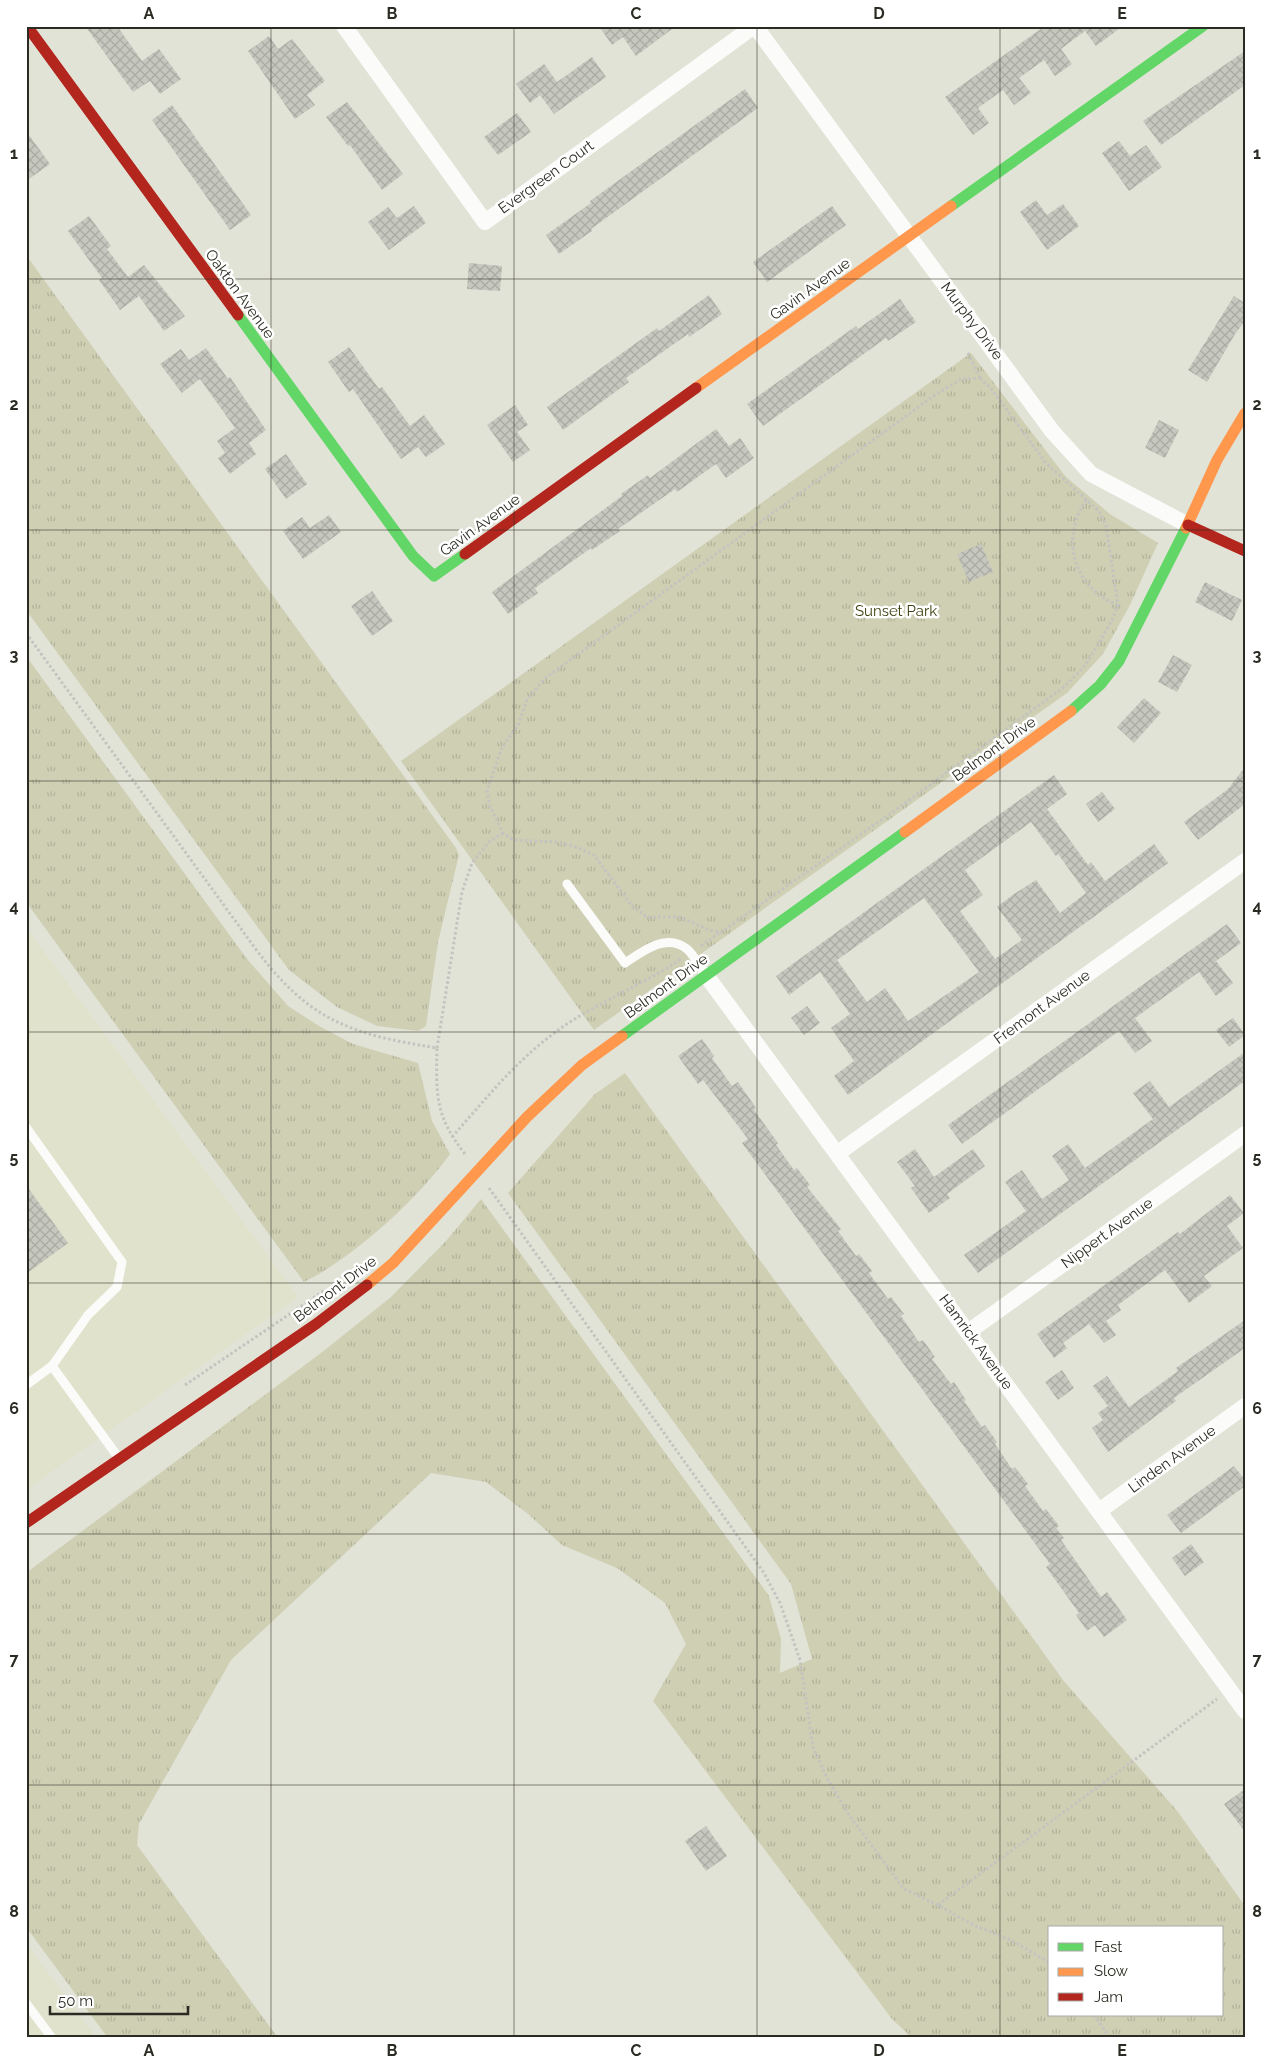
<svg xmlns="http://www.w3.org/2000/svg" width="1271" height="2064" font-family="Raleway,sans-serif">
<defs>
<pattern id="grass-tufts" width="24" height="20" patternUnits="userSpaceOnUse" patternTransform="scale(1.25)"><rect width="24" height="20" fill="#cecfb3"/><path d="M3 7l-1-3M5 7V3M7 7l1-3M15 17l-1-3M17 17v-4M19 17l1-3" fill="none" stroke="#b1b29a"/></pattern>
<pattern id="building-cross-hatch" width="8" height="8" patternUnits="userSpaceOnUse" patternTransform="scale(1.25)"><rect width="8" height="8" fill="#c6c7be"/><path d="M0 0l8 8M0 8l8-8" fill="none" stroke="#aaaba3"/></pattern>
</defs>
<rect width="100%" height="100%" fill="#e2e3d7"/>
<g fill="#e1e2cc">
<polygon points="26,927 298,1297 26,1490"/>
<polygon points="26,1943 96,2038 26,2038"/>
</g>
<g fill="url(#grass-tufts)" fill-rule="evenodd">
<polygon points="26,255 456,848 459,855 438,942 426,1026 418,1031 377,1026 337,1007 289,970 26,610"/>
<polygon points="971,353 1066,477 1110,514 1158,543 1130,605 1103,654 1067,693 594,1030 401,761"/>
<path d="M26,656L247,959L288,1006L319,1026L353,1044L418,1063L432,1121L450,1154C418,1199 353,1258 304,1282L26,902Z"/>
<path d="M625,1073L1063,1680L1178,1812L1245,1906V2038H912L892,2019L653,1701L686,1644L665,1603L617,1568L562,1545L528,1514L486,1482L431,1473L231,1660L139,1824L137,1845L278,2038H108L26,1927V1573L321,1353L391,1297L446,1241L481,1199L769,1596L781,1639L780,1673L812,1659L791,1584L508,1193L595,1094ZM1050,1928H1222V2015H1050Z"/>
</g>
<g fill="url(#building-cross-hatch)" fill-rule="evenodd">
<polygon points="85,26 117,26 142,61 159,49 181,79 160,94 150,81 133,92"/>
<polygon points="599,26 676,26 636,56 623,37 612,45"/>
<polygon points="1045,26 1123,26 1096,46 1085,31 1061,49 1072,64 1055,76 1044,60 1019,78 1031,93 1014,105 1003,90 978,108 989,123 973,135 945,97"/>
<polygon points="269,36 278,49 292,39 325,81 307,95 315,105 295,119 248,51"/>
<polygon points="1245,51 1245,85 1161,145 1143,121"/>
<polygon points="592,57 606,77 554,114 540,95 530,103 516,84 544,64 557,82"/>
<polygon points="745,89 758,108 591,229 592,231 559,254 546,235 591,203 590,201"/>
<polygon points="347,102 403,174 382,190 350,145 348,146 326,117"/>
<polygon points="172,105 251,215 230,230 152,120"/>
<polygon points="517,113 531,132 498,155 484,137"/>
<polygon points="26,131 50,164 26,181"/>
<polygon points="1119,141 1130,156 1146,145 1162,167 1129,191 1102,153"/>
<polygon points="1036,200 1047,215 1063,204 1079,226 1047,250 1020,212"/>
<polygon points="414,206 426,223 389,250 368,222 388,207 397,218"/>
<polygon points="832,206 846,225 767,282 753,262"/>
<polygon points="89,216 111,246 107,249 128,277 144,265 185,316 164,331 139,296 120,310 99,280 102,278 68,231"/>
<polygon points="469,263 502,266 500,291 467,289"/>
<polygon points="709,295 722,314 689,337 688,334 626,378 629,382 563,430 547,407 657,328 659,331"/>
<polygon points="1234,296 1245,303 1245,321 1235,334 1207,382 1188,370"/>
<polygon points="900,299 916,322 888,341 886,338 763,426 747,404 856,326 858,329"/>
<polygon points="349,347 379,389 382,387 410,426 424,415 445,444 426,457 418,447 401,459 353,389 349,392 328,362"/>
<polygon points="206,348 228,379 230,377 266,430 249,443 256,454 230,474 218,458 225,453 217,441 235,428 200,379 182,393 160,364 181,349 189,360"/>
<polygon points="515,405 528,425 517,432 530,450 513,462 487,425"/>
<polygon points="1159,420 1179,430 1165,458 1145,448"/>
<polygon points="716,429 729,446 740,438 754,458 726,478 716,464 677,492 675,489 618,529 620,531 592,550 591,548 535,588 538,593 508,614 492,592 622,496 621,494 648,475 650,478"/>
<polygon points="286,454 307,484 286,499 265,469"/>
<polygon points="329,515 341,532 303,559 283,531 302,517 310,528"/>
<polygon points="981,544 993,572 969,582 957,554"/>
<polygon points="1205,582 1242,600 1232,621 1195,602"/>
<polygon points="372,591 393,621 372,636 351,606"/>
<polygon points="1173,655 1192,665 1177,692 1158,682"/>
<polygon points="1144,698 1161,713 1134,743 1117,727"/>
<polygon points="1245,767 1245,804 1198,840 1184,822 1228,789"/>
<path d="M1054,775L1067,794L1047,809L1088,865L1091,862L1105,881L1154,844L1168,863L848,1095L834,1076L854,1061L831,1028L850,1014L820,972L789,995L776,976ZM1031,822L1056,856L1058,854L1086,893L1060,913L1036,880L1014,894L997,907L1022,940L995,959L960,911L983,895L965,870ZM924,898L979,972L908,1021L885,988L867,1002L837,960Z"/>
<polygon points="1102,792 1115,809 1098,822 1086,804"/>
<polygon points="1227,924 1241,943 1216,961 1233,983 1216,996 1199,972 1135,1018 1152,1041 1135,1053 1119,1031 962,1144 948,1125"/>
<polygon points="807,1006 820,1023 804,1035 791,1018"/>
<polygon points="1233,1018 1245,1035 1229,1047 1216,1030"/>
<polygon points="702,1039 714,1056 712,1058 732,1086 738,1082 756,1108 754,1110 778,1143 776,1145 794,1170 797,1168 810,1185 807,1187 841,1229 838,1231 856,1256 859,1254 872,1271 869,1273 888,1299 891,1297 904,1314 901,1316 919,1342 923,1340 935,1357 932,1359 951,1384 954,1382 966,1400 964,1401 982,1427 985,1425 997,1442 995,1444 1012,1469 1015,1467 1028,1484 1025,1486 1043,1511 1046,1509 1059,1526 1056,1528 1064,1538 1061,1540 1101,1597 1107,1592 1127,1620 1104,1637 1095,1625 1087,1631 1076,1615 1079,1613 1046,1567 1050,1564 742,1143 748,1139 703,1080 698,1084 678,1056"/>
<polygon points="1245,1052 1245,1081 978,1273 964,1255 1026,1211 1005,1182 1022,1170 1042,1199 1069,1180 1052,1156 1068,1144 1085,1168 1153,1119 1133,1093 1150,1081 1169,1107"/>
<polygon points="915,1149 934,1177 973,1149 985,1166 947,1194 950,1198 929,1213 911,1188 915,1186 897,1162"/>
<polygon points="26,1185 68,1243 26,1274"/>
<polygon points="1230,1195 1244,1213 1227,1226 1243,1248 1204,1276 1212,1286 1189,1303 1165,1270 1118,1305 1121,1310 1106,1321 1116,1335 1104,1343 1089,1324 1063,1343 1067,1348 1054,1358 1037,1334 1178,1232 1180,1234"/>
<polygon points="1245,1320 1245,1348 1174,1398 1176,1401 1108,1452 1092,1428 1103,1420 1098,1413 1108,1406 1093,1386 1107,1376 1129,1407 1178,1371 1176,1368"/>
<polygon points="1062,1370 1074,1388 1058,1400 1045,1382"/>
<polygon points="1234,1466 1245,1480 1245,1486 1181,1533 1167,1515"/>
<polygon points="1191,1544 1204,1562 1185,1576 1172,1558"/>
<polygon points="1245,1789 1245,1832 1224,1804"/>
<polygon points="706,1826 727,1856 706,1871 685,1841"/>
</g>
<g fill="none" stroke-linecap="round" stroke-linejoin="round">
<g stroke="#c3c4bf" stroke-width="3" stroke-dasharray="2.5 2.5" stroke-linecap="butt">
<polyline points="968,353 980,378"/>
<polygon points="980,378 990,387 1046,463 1099,511 1106,525 1118,606 1111,622 1085,666 1064,687 897,809 721,932 709,930 680,917 647,917 632,906 594,855 577,847 555,842 514,840 503,833 490,806 487,791 502,747 518,725 527,700 544,679 935,395 961,379"/>
<path d="M1086,500C1060,540 1073,586 1117,605"/>
<path d="M26,633L255,948C309,1021 350,1034 437,1048C436,1095 435,1116 465,1154"/>
<polyline points="701,946 720,932"/>
<polyline points="437,1048 462,892 472,863 489,842 503,833"/>
<path d="M452,1137C484,1101 514,1063 553,1034C592,1004 640,987 681,959"/>
<polyline points="489,1188 764,1573 780,1603 800,1660 813,1747 827,1778 849,1815 904,1889 938,1905 971,1924 1011,1940 1050,1963"/>
<polyline points="185,1385 325,1290"/>
<polyline points="938,1905 1217,1699"/>
<polyline points="1094,2015 1110,2038"/>
</g>
<g stroke="#fbfbf9" stroke-width="9">
<path d="M567,884L625,963C642,952 666,932 687,949C694,955 700,967 706,975"/>
<polyline points="26,1127 122,1262 117,1287 88,1315 52,1366"/>
<polyline points="26,1385 52,1366 118,1457"/>
<polyline points="26,2003 52,2038"/>
</g>
<g stroke="#fbfbf9" stroke-width="16">
<polyline points="344,26 485,222 754,26"/>
<polyline points="755,26 1052,431 1091,474 1188,525"/>
<polyline points="706,975 1245,1711"/>
<polyline points="838,1153 1245,861"/>
<polyline points="968,1332 1245,1134"/>
<polyline points="1099,1511 1245,1406"/>
</g>
<g stroke="#63d668" stroke-width="11">
<polyline points="951,206 1203,26"/>
<polyline points="238,315 413,556 434,576 465,554"/>
<polyline points="1071,711 1100,685 1119,661 1186,528"/>
<polyline points="622,1036 905,832"/>
</g>
<g stroke="#ff974d" stroke-width="11">
<polyline points="696,388 951,206"/>
<polyline points="1186,528 1217,460 1245,413"/>
<polyline points="905,832 1071,711"/>
<polyline points="367,1285 393,1263 527,1117 582,1065 622,1036"/>
</g>
<g stroke="#b3261e" stroke-width="11">
<polyline points="27,26 238,315"/>
<polyline points="1188,525 1245,551"/>
<polyline points="465,554 696,388"/>
<polyline points="26,1523 316,1324 367,1285"/>
</g>
</g>
<path fill="none" stroke="#2b2b23" stroke-width="1" stroke-opacity="0.55" d="M271,26V2038M514,26V2038M757,26V2038M1000,26V2038M26,279H1245M26,530H1245M26,781H1245M26,1032H1245M26,1283H1245M26,1534H1245M26,1785H1245"/>
<g text-anchor="middle" stroke-width="5" stroke-linejoin="round" paint-order="stroke">
<g font-size="15" fill="#2b2b23" stroke="#fff">
<text transform="translate(546 177) rotate(-36)" y="5">Evergreen Court</text>
<text transform="translate(810 289) rotate(-36)" y="5">Gavin Avenue</text>
<text transform="translate(240 294) rotate(54)" y="5">Oakton Avenue</text>
<text transform="translate(972 321) rotate(53)" y="5">Murphy Drive</text>
<text transform="translate(480 525) rotate(-36)" y="5">Gavin Avenue</text>
<text transform="translate(994 749) rotate(-36)" y="5">Belmont Drive</text>
<text transform="translate(666 986) rotate(-36)" y="5">Belmont Drive</text>
<text transform="translate(1042 1007) rotate(-36)" y="5">Fremont Avenue</text>
<text transform="translate(1107 1233) rotate(-36)" y="5">Nippert Avenue</text>
<text transform="translate(335 1289) rotate(-37)" y="5">Belmont Drive</text>
<text transform="translate(976 1342) rotate(54)" y="5">Hamrick Avenue</text>
<text transform="translate(1172 1459) rotate(-36)" y="5">Linden Avenue</text>
</g>
<g font-size="15" fill="#424312" stroke="#fff">
<text x="896" y="616">Sunset Park</text>
</g>
</g>
<rect width="1271" height="2064" fill="none" stroke="#ffffff" stroke-width="55"/>
<rect x="1048" y="1926" width="175" height="90" fill="#ffffff" stroke="#aaaaa7"/>
<rect x="1058" y="1943" width="25" height="8" fill="#63d668" stroke="#aaaaa7"/>
<text x="1094" y="1952" font-size="15" fill="#2b2b23">Fast</text>
<rect x="1058" y="1968" width="25" height="8" fill="#ff974d" stroke="#aaaaa7"/>
<text x="1094" y="1976" font-size="15" fill="#2b2b23">Slow</text>
<rect x="1058" y="1993" width="25" height="8" fill="#b3261e" stroke="#aaaaa7"/>
<text x="1094" y="2002" font-size="15" fill="#2b2b23">Jam</text>
<path d="M50 2006v8h138v-8" fill="none" stroke="#2b2b23" stroke-width="2.5"/>
<text x="58" y="2006" font-size="15" fill="#2b2b23" stroke="#ffffff" stroke-width="4" paint-order="stroke">50 m</text>
<rect x="28" y="28" width="1216" height="2008" fill="none" stroke="#2b2b23" stroke-width="2"/>
<g font-size="16" text-anchor="middle" font-weight="bold" fill="#2b2b23">
<text x="149" y="19">A</text>
<text x="392" y="19">B</text>
<text x="636" y="19">C</text>
<text x="879" y="19">D</text>
<text x="1122" y="19">E</text>
<text x="14" y="159">1</text>
<text x="1257" y="159">1</text>
<text x="14" y="410">2</text>
<text x="1257" y="410">2</text>
<text x="14" y="661">3</text>
<text x="1257" y="661">3</text>
<text x="14" y="912">4</text>
<text x="1257" y="912">4</text>
<text x="14" y="1163">5</text>
<text x="1257" y="1163">5</text>
<text x="14" y="1414">6</text>
<text x="1257" y="1414">6</text>
<text x="14" y="1665">7</text>
<text x="1257" y="1665">7</text>
<text x="14" y="1917">8</text>
<text x="1257" y="1917">8</text>
<text x="149" y="2056">A</text>
<text x="392" y="2056">B</text>
<text x="636" y="2056">C</text>
<text x="879" y="2056">D</text>
<text x="1122" y="2056">E</text>
</g>
</svg>
